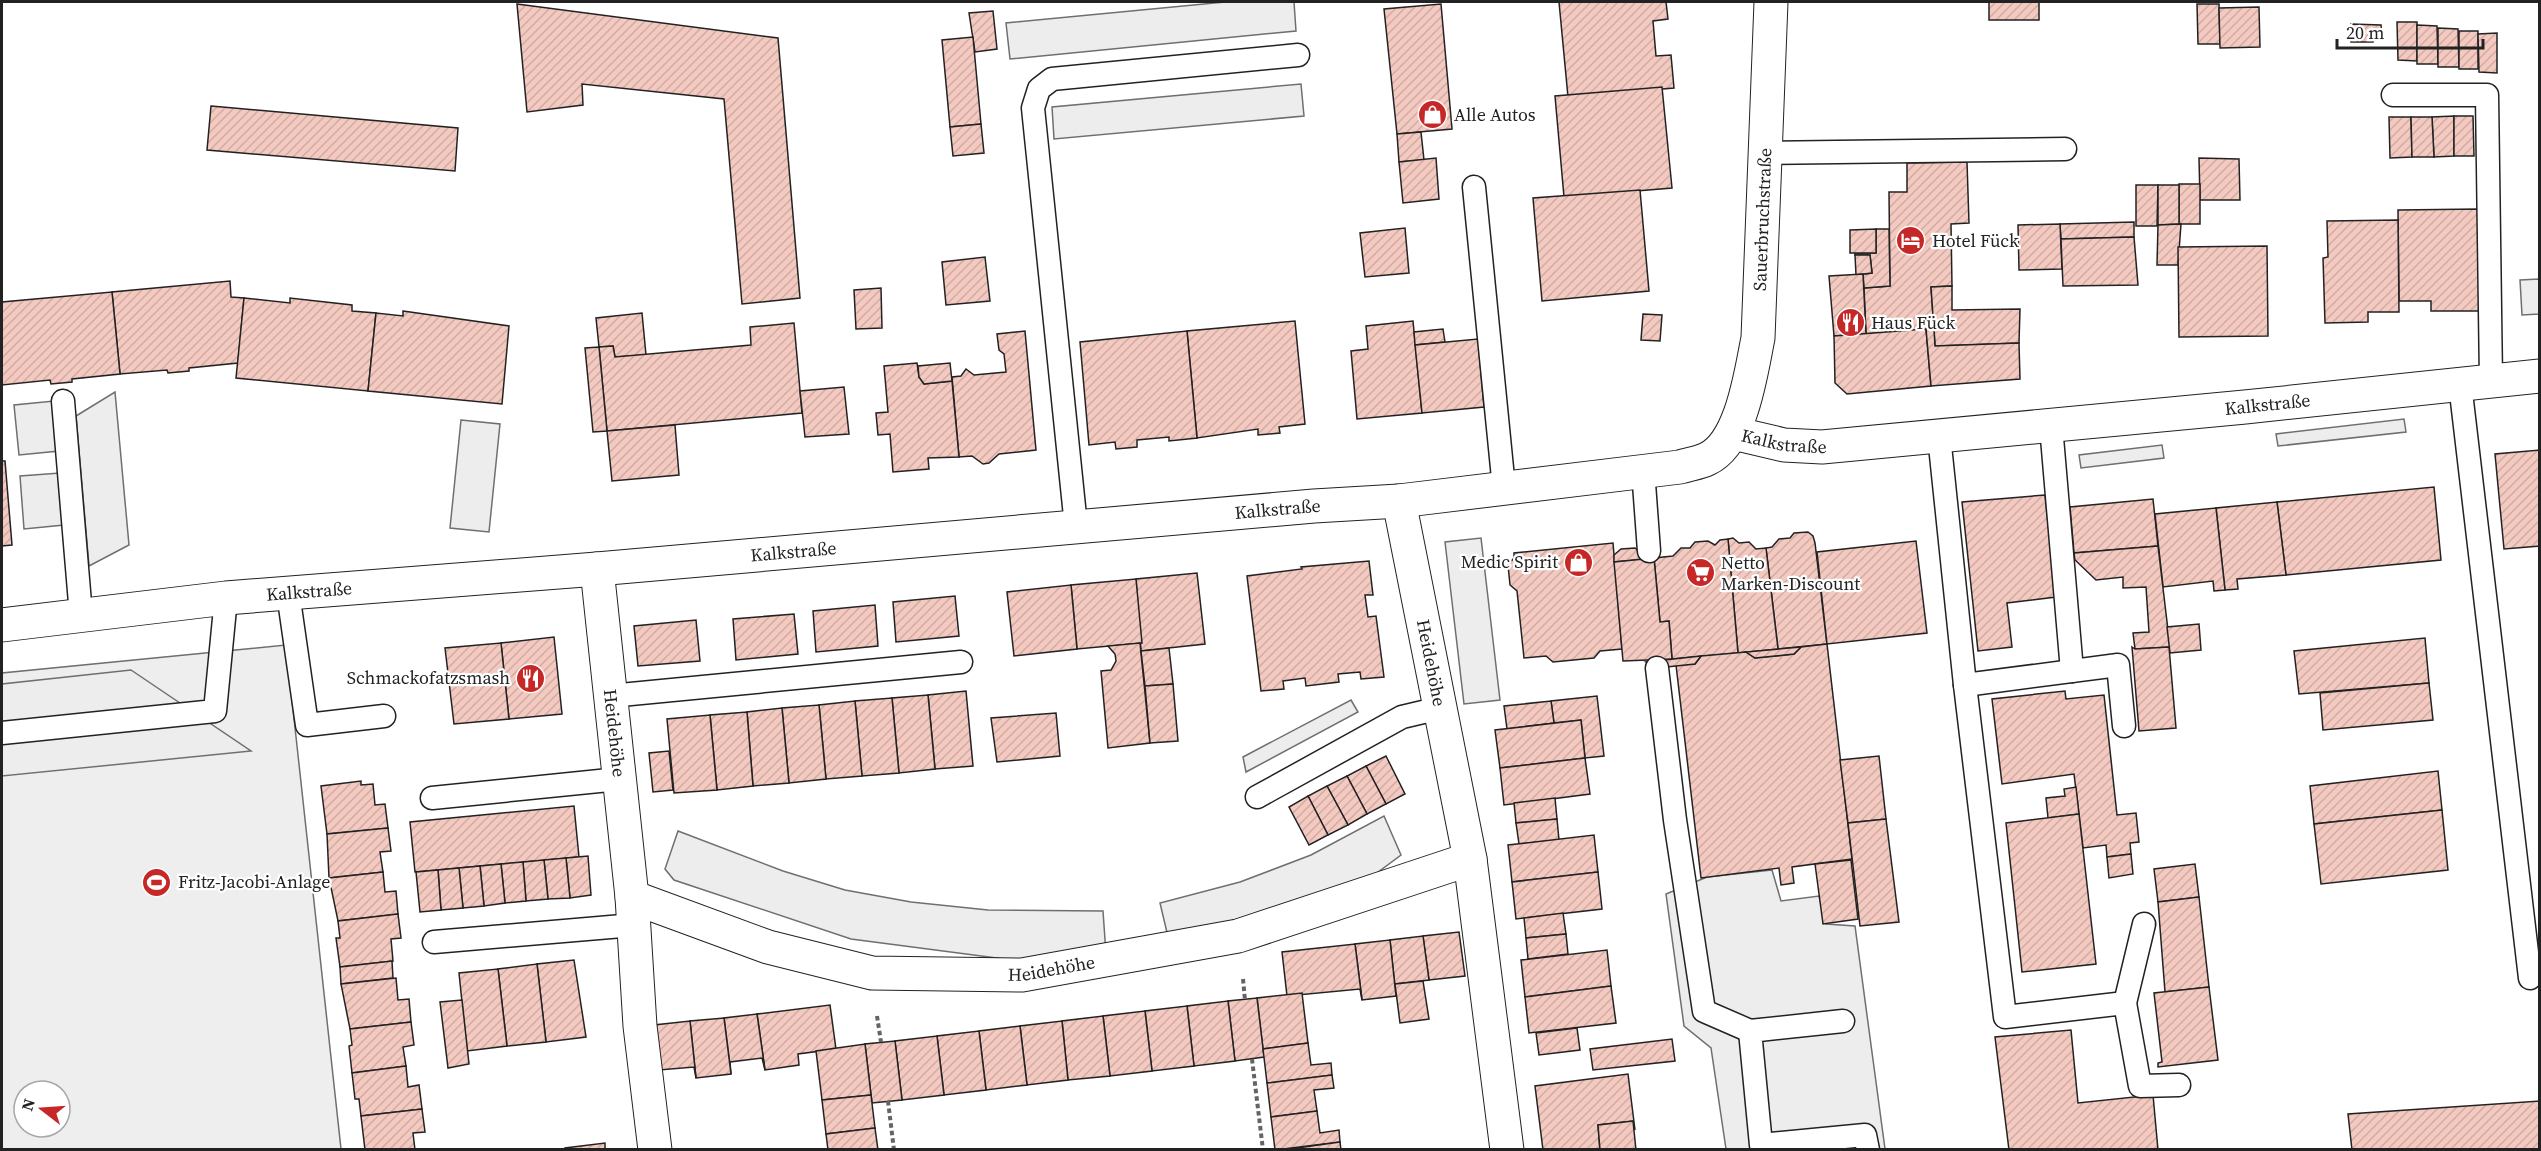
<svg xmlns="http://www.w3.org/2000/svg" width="2541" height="1151" font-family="'Source Serif 4',serif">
<defs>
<pattern id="building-hatch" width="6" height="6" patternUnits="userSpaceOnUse" patternTransform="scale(1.5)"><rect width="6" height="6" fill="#f3c9c0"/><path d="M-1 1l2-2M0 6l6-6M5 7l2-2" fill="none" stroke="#d0aca5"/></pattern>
</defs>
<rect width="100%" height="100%" fill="#fff"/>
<path fill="#eee" stroke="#6f6f6f" stroke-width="1.5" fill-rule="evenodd" d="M286,645L341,1149L2,1150V673ZM24,1091H60V1127H24Z"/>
<g fill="#ededed" stroke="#6f6f6f" stroke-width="1.5">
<polygon points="1225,2 1294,2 1296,31 1010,59 1006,23"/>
<polygon points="1301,84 1304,116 1054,139 1052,107"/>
<polygon points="2539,279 2539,314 2522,315 2520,280"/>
<polygon points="115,392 129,545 89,566 76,416"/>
<polygon points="54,401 59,451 19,455 14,405"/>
<polygon points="2404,419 2406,432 2278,446 2276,434"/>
<polygon points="461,420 500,424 489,532 450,528"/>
<polygon points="2162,445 2164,458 2081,468 2079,455"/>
<polygon points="60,473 64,525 24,529 20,476"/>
<polygon points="1481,538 1500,700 1464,704 1445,542"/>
<polygon points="131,670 251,751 2,776 2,684"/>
<polygon points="1351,700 1358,712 1246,772 1243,757"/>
<polygon points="1384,816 1401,855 1374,875 1169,941 1160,903 1240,882 1311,855"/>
<polygon points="678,831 783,871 845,890 911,902 988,910 1103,911 1106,954 1012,960 851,939 674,880 665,869"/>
<polygon points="1772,870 1781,901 1819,896 1826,924 1855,926 1885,1149 1726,1149 1711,1048 1684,1026 1666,894 1707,877"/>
</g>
<g fill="url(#building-hatch)" stroke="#222" stroke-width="1.5">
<polygon points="1559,2 1666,2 1668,19 1653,21 1656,56 1671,55 1674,88 1568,97"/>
<rect x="1989" y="2" width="50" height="18"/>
<polygon points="517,4 778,38 800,298 742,304 724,99 582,84 583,105 527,112"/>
<polygon points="1441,4 1452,129 1397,134 1384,9"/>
<polygon points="2197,4 2219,4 2220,44 2198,44"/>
<polygon points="2259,7 2260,47 2220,48 2219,8"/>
<polygon points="993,11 997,49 975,52 969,13"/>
<polygon points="2397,22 2417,22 2417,61 2398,60"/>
<polygon points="2351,24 2381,25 2382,37 2373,37 2373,42 2351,42"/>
<polygon points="2417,25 2437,26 2438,64 2417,64"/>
<polygon points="2438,28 2458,29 2459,67 2438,67"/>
<rect x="2459" y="31" width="19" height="38"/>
<polygon points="2497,33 2497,73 2479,72 2478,34"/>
<polygon points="973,37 981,124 950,127 942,40"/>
<polygon points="1662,87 1672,188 1564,197 1555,96"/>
<polygon points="211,106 458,128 455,171 207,150"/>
<polygon points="2454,116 2454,156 2434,157 2432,117"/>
<polygon points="2454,116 2473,116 2474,156 2454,156"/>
<polygon points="2389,117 2411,117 2412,157 2390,158"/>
<polygon points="2411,117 2432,117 2434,157 2412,157"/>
<polygon points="981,124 984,153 953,156 950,127"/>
<polygon points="1421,132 1424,160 1399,162 1397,134"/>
<polygon points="1436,158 1439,199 1403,203 1399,162"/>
<polygon points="2199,158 2239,159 2240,200 2200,200"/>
<polygon points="1967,162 1969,223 1951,224 1952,286 1931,287 1934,329 1866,334 1864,288 1890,286 1889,192 1907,192 1907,163"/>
<polygon points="2200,184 2200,224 2179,224 2179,184"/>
<polygon points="2136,185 2158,185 2157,226 2136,226"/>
<polygon points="2158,185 2179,185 2179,224 2158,225"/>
<polygon points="1640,190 1649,291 1542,301 1533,198"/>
<polygon points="2479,209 2480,311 2431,311 2431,301 2399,301 2398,210"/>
<polygon points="2398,220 2399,312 2368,312 2368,322 2325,323 2323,258 2328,257 2327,221"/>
<polygon points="2134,222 2134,237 2061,239 2060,224"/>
<polygon points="2060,224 2062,269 2019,270 2018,225"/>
<polygon points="2181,224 2178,265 2157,265 2158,225"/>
<polygon points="1405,228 1409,273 1365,277 1360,233"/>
<polygon points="1876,229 1889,229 1890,286 1864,288 1863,274 1872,273 1870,255 1855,255 1855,253 1876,253"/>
<polygon points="1876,229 1876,253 1850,253 1850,230"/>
<polygon points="2134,237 2138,285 2063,286 2061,239"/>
<polygon points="2267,246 2268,336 2179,337 2178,247"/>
<polygon points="1855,255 1870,255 1872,273 1856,275"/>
<polygon points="985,257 990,301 946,305 942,262"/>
<polygon points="1863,274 1866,334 1834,336 1829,276"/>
<polygon points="230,281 231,297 244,298 238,363 189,368 189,371 168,373 167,370 120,374 112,292"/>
<polygon points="1952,286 1952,310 2020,309 2019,343 1935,346 1931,287"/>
<polygon points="881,288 882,328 856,329 854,290"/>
<polygon points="112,292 120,374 72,379 72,382 51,384 50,380 2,385 2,302"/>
<polygon points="244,298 290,303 290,298 352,305 352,311 376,313 368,391 236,378"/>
<polygon points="403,311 509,326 502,404 368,391 376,313 403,316"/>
<polygon points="642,313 646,355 615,357 613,346 599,347 596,318"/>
<polygon points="1643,314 1662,315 1660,341 1641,340"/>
<polygon points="1295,321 1305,424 1279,427 1280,433 1258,435 1258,429 1197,438 1187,331"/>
<polygon points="1413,321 1422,413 1357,419 1351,351 1368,349 1366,326"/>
<polygon points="794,323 802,413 607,431 599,347 613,346 615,357 751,345 750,327"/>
<polygon points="1443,329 1445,342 1415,345 1414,332"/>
<polygon points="1926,329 1931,386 1847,394 1835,383 1834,336"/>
<polygon points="1926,329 1934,329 1935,346 2019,343 2020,379 1931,386"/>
<polygon points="1025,331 1036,450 999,454 989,463 983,464 972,456 959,457 952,377 961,376 966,369 974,375 1006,372 1004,354 999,350 997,334"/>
<polygon points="1187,331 1197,438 1169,441 1169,437 1137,440 1137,447 1116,449 1115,442 1089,445 1080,342"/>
<polygon points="1478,339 1484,407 1422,413 1415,345"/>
<polygon points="599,347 607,431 593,432 585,348"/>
<polygon points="917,363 919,377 924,384 952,381 959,457 928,458 929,469 893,472 890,434 878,435 876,413 888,412 884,366"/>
<polygon points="950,363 952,381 924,384 919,377 918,366"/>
<polygon points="844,387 849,434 805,437 800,391"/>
<polygon points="675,425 679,475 612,481 607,431"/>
<polygon points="2540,450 2540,546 2504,549 2495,454"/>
<polygon points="2,461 5,461 12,545 2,546"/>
<polygon points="2434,487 2441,560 2286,575 2277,502"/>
<polygon points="2045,495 2056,597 2007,603 2012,647 1978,651 1962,502"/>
<polygon points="2153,499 2158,546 2074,553 2070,507"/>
<polygon points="2277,502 2286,575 2237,579 2238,589 2225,590 2216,508"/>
<polygon points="2216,508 2225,590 2214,591 2213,581 2163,587 2155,514"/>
<polygon points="1808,532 1813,536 1815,543 1827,644 1778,649 1766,548 1772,547 1779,539 1790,538 1794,533"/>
<polygon points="1733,538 1739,543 1749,542 1756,549 1766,548 1778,649 1738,653 1728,539"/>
<polygon points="1728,539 1738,653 1672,659 1669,621 1660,622 1654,558 1673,556 1681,548 1690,548 1695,542 1708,541 1715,545 1720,540"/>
<polygon points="1916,541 1927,633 1827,644 1817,552"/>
<polygon points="1613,543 1622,649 1600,651 1594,658 1553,662 1546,656 1524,658 1517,591 1510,585 1508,565 1514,558 1514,553"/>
<polygon points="2158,546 2170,647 2135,649 2133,633 2149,632 2146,587 2123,588 2123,577 2096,580 2075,560 2074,553"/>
<polygon points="1635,548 1640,552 1650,551 1658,558 1614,562 1614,555 1621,549"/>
<polygon points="1654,558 1660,622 1669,621 1672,659 1623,661 1614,562"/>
<polygon points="1369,561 1373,595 1365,595 1368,617 1376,616 1384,677 1361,679 1360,672 1338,674 1339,682 1306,686 1305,678 1283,681 1284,689 1261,691 1247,576 1302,569 1301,567"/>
<polygon points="1197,573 1205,644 1141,651 1136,579"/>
<polygon points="1136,579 1142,643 1077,649 1071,585"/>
<polygon points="1071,585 1077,649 1014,656 1007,592"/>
<polygon points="955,596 959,636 896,642 893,602"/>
<polygon points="875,605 878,646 816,652 813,611"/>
<polygon points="794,614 798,654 736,660 733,619"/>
<polygon points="696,620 700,661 638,666 634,626"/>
<polygon points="2199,624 2201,650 2170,653 2167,627"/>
<polygon points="554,637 562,714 509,719 501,643"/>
<polygon points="2425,638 2429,683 2299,694 2294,651"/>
<polygon points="501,643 509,719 454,724 445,648"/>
<polygon points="1140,643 1150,743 1108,748 1101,671 1111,670 1116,661 1115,654 1108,646"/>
<polygon points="1827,644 1852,859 1792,867 1794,883 1781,885 1779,868 1701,878 1676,665 1695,664 1701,656 1746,652 1755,658 1794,654 1801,647"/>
<polygon points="1801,647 1794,654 1755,658 1746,652"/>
<polygon points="2132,647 2135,649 2169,647 2176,728 2139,731"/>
<polygon points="1169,648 1173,684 1145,686 1141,651"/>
<polygon points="1701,656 1695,664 1657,668 1646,662"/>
<polygon points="2429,683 2433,720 2323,730 2320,693"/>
<polygon points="1173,684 1178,741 1150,743 1145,686"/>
<polygon points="966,691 973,766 935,769 928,695"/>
<polygon points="2065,691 2066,699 2104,695 2117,815 2136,813 2139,842 2130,843 2131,854 2107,857 2106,845 2083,848 2074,774 2002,784 1992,699"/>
<polygon points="928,695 935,769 899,773 892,698"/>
<polygon points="1597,696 1604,756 1585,758 1581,720 1554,723 1551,701"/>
<polygon points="892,698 899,773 862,776 855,701"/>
<polygon points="855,701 862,776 826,779 819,705"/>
<polygon points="1551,701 1554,723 1507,729 1504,706"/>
<polygon points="819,705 826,779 789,783 782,708"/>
<polygon points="782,708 789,783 753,786 747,712"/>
<polygon points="747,712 753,786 717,790 710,715"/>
<polygon points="1056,713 1060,756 997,762 991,718"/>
<polygon points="710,715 717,790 674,793 667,719"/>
<polygon points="1581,720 1585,758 1500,768 1495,730"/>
<polygon points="669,751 673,790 653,792 649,753"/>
<polygon points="1386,756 1405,794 1386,804 1366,766"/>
<polygon points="1879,756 1886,819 1848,823 1840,760"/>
<polygon points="1585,758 1590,794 1504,805 1500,768"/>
<polygon points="1366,766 1386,804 1367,814 1347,776"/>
<polygon points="2438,771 2442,810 2314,824 2310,786"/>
<polygon points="1347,776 1367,814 1348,825 1327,786"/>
<polygon points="361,781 361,785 373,784 375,805 385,804 388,828 327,834 321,786"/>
<polygon points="1327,786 1348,825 1328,835 1308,796"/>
<polygon points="2076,787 2079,814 2048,818 2046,798 2065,796 2064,789"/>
<polygon points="1308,796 1328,835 1309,845 1289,807"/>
<polygon points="1555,798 1557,819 1516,823 1514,803"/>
<polygon points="574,806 579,857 415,872 410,822"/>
<polygon points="2442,810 2448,870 2321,884 2314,824"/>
<polygon points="2079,814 2096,964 2022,972 2006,823"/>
<polygon points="1557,819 1559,840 1519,844 1516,823"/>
<polygon points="1886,819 1899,922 1860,926 1848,823"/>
<polygon points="388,828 391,851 380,852 383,872 329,878 327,834"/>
<polygon points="1594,835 1598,872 1512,882 1508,845"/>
<polygon points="2131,854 2133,874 2109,878 2107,857"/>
<polygon points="588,856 591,895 570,898 566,858"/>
<polygon points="566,858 570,898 548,899 544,860"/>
<polygon points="544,860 548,899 526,901 523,862"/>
<polygon points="1851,860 1858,919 1823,924 1815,864"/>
<polygon points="523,862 526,901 505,903 501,864"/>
<polygon points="501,864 505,903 484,906 480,866"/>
<polygon points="2195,864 2199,897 2158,902 2154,869"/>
<polygon points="480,866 484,906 463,908 459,868"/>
<polygon points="459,868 463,908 441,910 438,870"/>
<polygon points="438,870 441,910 420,912 416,872"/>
<polygon points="383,872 385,892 396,891 398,914 338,921 329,878"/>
<polygon points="1598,872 1602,909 1516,919 1512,882"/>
<polygon points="2199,897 2209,987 2165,992 2158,902"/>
<polygon points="1563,913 1566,934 1526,938 1524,918"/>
<polygon points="398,914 401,938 391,939 393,961 340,967 336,938 340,938 338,921"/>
<polygon points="1459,932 1465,976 1429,980 1423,936"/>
<polygon points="1566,934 1568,954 1528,959 1526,938"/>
<polygon points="1423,936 1429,980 1395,984 1396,996 1390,940"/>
<polygon points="1390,940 1396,996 1362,1000 1355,944"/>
<polygon points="1355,944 1362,1000 1360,989 1287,996 1282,952"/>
<polygon points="1607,950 1611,986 1525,997 1521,960"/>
<polygon points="574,960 586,1037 546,1042 537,964"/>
<polygon points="392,961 393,978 341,984 340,967"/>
<polygon points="537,964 546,1042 507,1046 498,969"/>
<polygon points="498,969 507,1046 467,1051 459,973"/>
<polygon points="396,978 398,1000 409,999 411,1022 350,1029 341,984"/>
<polygon points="1423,981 1429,1019 1400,1023 1395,984"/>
<polygon points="1611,986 1616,1023 1529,1033 1525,997"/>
<polygon points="2209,987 2218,1060 2158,1067 2158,1063 2162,1062 2154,993"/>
<polygon points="1302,993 1308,1043 1263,1049 1257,998"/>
<polygon points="1257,998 1264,1057 1235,1061 1228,1001"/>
<polygon points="462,1000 469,1064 448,1068 440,1002"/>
<polygon points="1228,1001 1235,1061 1194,1066 1187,1006"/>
<polygon points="830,1005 836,1049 798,1054 799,1065 765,1070 757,1014"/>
<polygon points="1187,1006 1194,1066 1152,1071 1145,1011"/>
<polygon points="1145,1011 1152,1071 1110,1076 1103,1016"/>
<polygon points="757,1014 765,1070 762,1058 730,1062 731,1074 724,1018"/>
<polygon points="1103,1016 1110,1076 1068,1080 1062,1021"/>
<polygon points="724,1018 731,1074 696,1078 690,1021"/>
<polygon points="690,1021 696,1078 694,1067 659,1070 654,1025"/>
<polygon points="1062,1021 1068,1080 1027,1085 1020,1026"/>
<polygon points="411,1022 414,1045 403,1047 406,1066 352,1073 349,1046 352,1045 350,1029"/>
<polygon points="1020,1026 1027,1085 986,1090 979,1031"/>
<polygon points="1577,1028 1580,1050 1539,1055 1536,1033"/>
<polygon points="2071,1030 2078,1103 2153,1095 2158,1150 2009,1150 1995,1037"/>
<polygon points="979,1031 986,1090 944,1095 937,1036"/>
<polygon points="937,1036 944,1095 902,1100 895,1041"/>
<polygon points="1672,1039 1675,1061 1593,1070 1590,1049"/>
<polygon points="895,1041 902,1100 872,1103 865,1044"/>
<polygon points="1308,1043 1311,1065 1331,1063 1332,1075 1267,1083 1263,1049"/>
<polygon points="865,1044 871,1095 822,1100 816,1051"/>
<polygon points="406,1066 408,1087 419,1085 422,1109 361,1116 359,1099 355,1099 352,1073"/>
<polygon points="1628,1074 1635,1130 1633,1121 1598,1125 1600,1150 1543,1150 1535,1086"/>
<polygon points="1332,1075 1334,1088 1314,1090 1317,1111 1271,1117 1267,1083"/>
<polygon points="871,1095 875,1128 826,1134 822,1100"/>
<polygon points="2540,1101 2540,1150 2352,1150 2348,1114"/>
<polygon points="422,1109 425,1132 413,1133 415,1150 365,1150 361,1116"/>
<polygon points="1317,1111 1320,1133 1339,1130 1340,1142 1275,1150 1271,1117"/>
<polygon points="1633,1121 1636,1150 1600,1150 1598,1125"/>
<polygon points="875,1128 878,1150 828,1150 826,1134"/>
<polygon points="1340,1142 1341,1150 1283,1150"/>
<polygon points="605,1143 605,1150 565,1150 565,1148"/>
</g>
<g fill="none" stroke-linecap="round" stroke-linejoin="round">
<defs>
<g id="lane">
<polyline points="2393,95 2487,95 2491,381"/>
<polyline points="1767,153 2065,149"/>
<polyline points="1474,187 1504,488"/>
<polyline points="2460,384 2530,978"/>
<polyline points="63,401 81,615"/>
<polyline points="2051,426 2072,671"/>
<polyline points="1939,436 1965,685 2118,665 2124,726"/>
<polyline points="1643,470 1649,551"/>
<polyline points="1076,526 1033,108 1039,89 1052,79 1298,55"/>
<polyline points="288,593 307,725 384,716"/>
<polyline points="1657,668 1675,820 1704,1011 1750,1031"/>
<polyline points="1965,685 2005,1017 2125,1003 2140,1086 2179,1085"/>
<polyline points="610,696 961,662"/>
<polyline points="2,733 215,711 226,598"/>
<polyline points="1257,797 1402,717 1440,708"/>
<polyline points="432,798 619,779"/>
<polyline points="434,942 634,925"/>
<polyline points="2125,1003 2144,924"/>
<polyline points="1843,1021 1750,1031 1761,1145 1865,1135 1868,1150"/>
</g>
<g id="street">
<path id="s1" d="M1399,501L1470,859L1507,1150"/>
<path id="s2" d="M597,569L632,897L640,1026L655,1150"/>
<path id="s3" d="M632,897L768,947L872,973L1022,975L1238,936L1470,859"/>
</g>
<g id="secondary">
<path id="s4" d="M1733,433L1784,445L1822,447L2245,407L2540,376"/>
<path id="s5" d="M2,625L226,598L597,569L1314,506L1399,501L1680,467C1689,464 1699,463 1707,459C1742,443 1751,372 1758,338L1771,2"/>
</g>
</defs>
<use href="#lane" stroke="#222" stroke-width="25"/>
<use href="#street" stroke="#222" stroke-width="35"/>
<use href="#secondary" stroke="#222" stroke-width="35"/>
<g stroke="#646464" stroke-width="4" stroke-dasharray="4.5 3" stroke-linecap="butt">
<polyline points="1243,979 1245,1000"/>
<polyline points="877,1016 881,1042"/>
<polyline points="1252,1059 1263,1150"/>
<polyline points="888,1101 894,1150"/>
</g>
<use href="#lane" stroke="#fff" stroke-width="22"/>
<use href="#street" stroke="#fff" stroke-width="33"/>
<use href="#secondary" stroke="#fff" stroke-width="33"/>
</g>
<defs>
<symbol id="shop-disc" viewBox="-11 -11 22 22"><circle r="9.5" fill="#c62828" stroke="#fff"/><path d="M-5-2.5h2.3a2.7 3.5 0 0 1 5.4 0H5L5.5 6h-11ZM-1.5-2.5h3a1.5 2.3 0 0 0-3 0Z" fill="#fff"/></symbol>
<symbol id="hotel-disc" viewBox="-11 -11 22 22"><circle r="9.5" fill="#c62828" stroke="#fff"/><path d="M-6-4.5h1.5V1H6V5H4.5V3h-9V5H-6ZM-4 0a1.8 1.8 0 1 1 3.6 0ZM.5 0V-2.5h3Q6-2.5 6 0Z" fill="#fff"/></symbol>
<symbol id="restaurant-disc" viewBox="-11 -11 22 22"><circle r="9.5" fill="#c62828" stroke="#fff"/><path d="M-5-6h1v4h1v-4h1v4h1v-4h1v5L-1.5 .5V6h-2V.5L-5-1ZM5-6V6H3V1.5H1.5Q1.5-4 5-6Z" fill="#fff"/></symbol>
<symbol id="supermarket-disc" viewBox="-11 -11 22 22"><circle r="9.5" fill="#c62828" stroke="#fff"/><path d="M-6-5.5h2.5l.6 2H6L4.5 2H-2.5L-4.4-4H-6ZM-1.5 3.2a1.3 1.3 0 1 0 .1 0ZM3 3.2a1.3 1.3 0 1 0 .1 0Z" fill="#fff"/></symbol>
<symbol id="stadium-disc" viewBox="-11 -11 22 22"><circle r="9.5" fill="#c62828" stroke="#fff"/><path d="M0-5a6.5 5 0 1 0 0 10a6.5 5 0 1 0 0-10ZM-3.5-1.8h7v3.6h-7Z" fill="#fff"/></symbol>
</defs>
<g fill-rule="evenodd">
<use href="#shop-disc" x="1416" y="98" width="33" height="33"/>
<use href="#hotel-disc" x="1894" y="224" width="33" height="33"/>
<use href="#restaurant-disc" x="1834" y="306" width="33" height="33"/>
<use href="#shop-disc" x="1562" y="546" width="33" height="33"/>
<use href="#supermarket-disc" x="1684" y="556" width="33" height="33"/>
<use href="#restaurant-disc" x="514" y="662" width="33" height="33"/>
<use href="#stadium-disc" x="140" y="866" width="33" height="33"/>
</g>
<g text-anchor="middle" stroke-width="4.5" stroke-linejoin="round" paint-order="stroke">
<g font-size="18" fill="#222" stroke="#fff" text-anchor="start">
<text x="1454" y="121">Alle Autos</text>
<text x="1932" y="247">Hotel Fück</text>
<text x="1871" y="329">Haus Fück</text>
<text x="1558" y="568" text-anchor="end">Medic Spirit</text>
<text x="1721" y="569">Netto<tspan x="1721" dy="21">Marken-Discount</tspan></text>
<text x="510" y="684" text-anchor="end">Schmackofatzsmash</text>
<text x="178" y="888">Fritz-Jacobi-Anlage</text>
</g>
<g font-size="18" fill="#222" stroke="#fff">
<text dy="6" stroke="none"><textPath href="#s5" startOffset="1968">Sauerbruchstraße</textPath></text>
<text dy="6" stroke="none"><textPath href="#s4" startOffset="538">Kalkstraße</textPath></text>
<text dy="6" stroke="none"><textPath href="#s4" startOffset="52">Kalkstraße</textPath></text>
<text dy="6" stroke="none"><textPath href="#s5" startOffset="1281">Kalkstraße</textPath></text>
<text dy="6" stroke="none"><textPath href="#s5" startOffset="795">Kalkstraße</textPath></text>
<text dy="6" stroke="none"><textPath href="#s5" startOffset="309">Kalkstraße</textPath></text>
<text dy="6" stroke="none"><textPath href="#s1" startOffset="165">Heidehöhe</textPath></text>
<text dy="6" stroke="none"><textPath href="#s2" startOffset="165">Heidehöhe</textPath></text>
<text dy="6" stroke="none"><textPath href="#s3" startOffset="432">Heidehöhe</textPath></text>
</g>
</g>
<rect width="2541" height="1151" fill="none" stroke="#222222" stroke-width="6"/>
<g transform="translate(42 1109) rotate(287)"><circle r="28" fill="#ffffff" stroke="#a7a7a7" stroke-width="1.5"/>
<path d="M0-4.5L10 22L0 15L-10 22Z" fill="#c62828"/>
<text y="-9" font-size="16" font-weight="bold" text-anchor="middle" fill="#222222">N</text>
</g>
<path d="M2337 39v9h146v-9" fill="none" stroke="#222222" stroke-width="3"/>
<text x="2346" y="39" font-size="18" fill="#222222" stroke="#ffffff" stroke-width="4.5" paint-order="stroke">20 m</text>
</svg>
